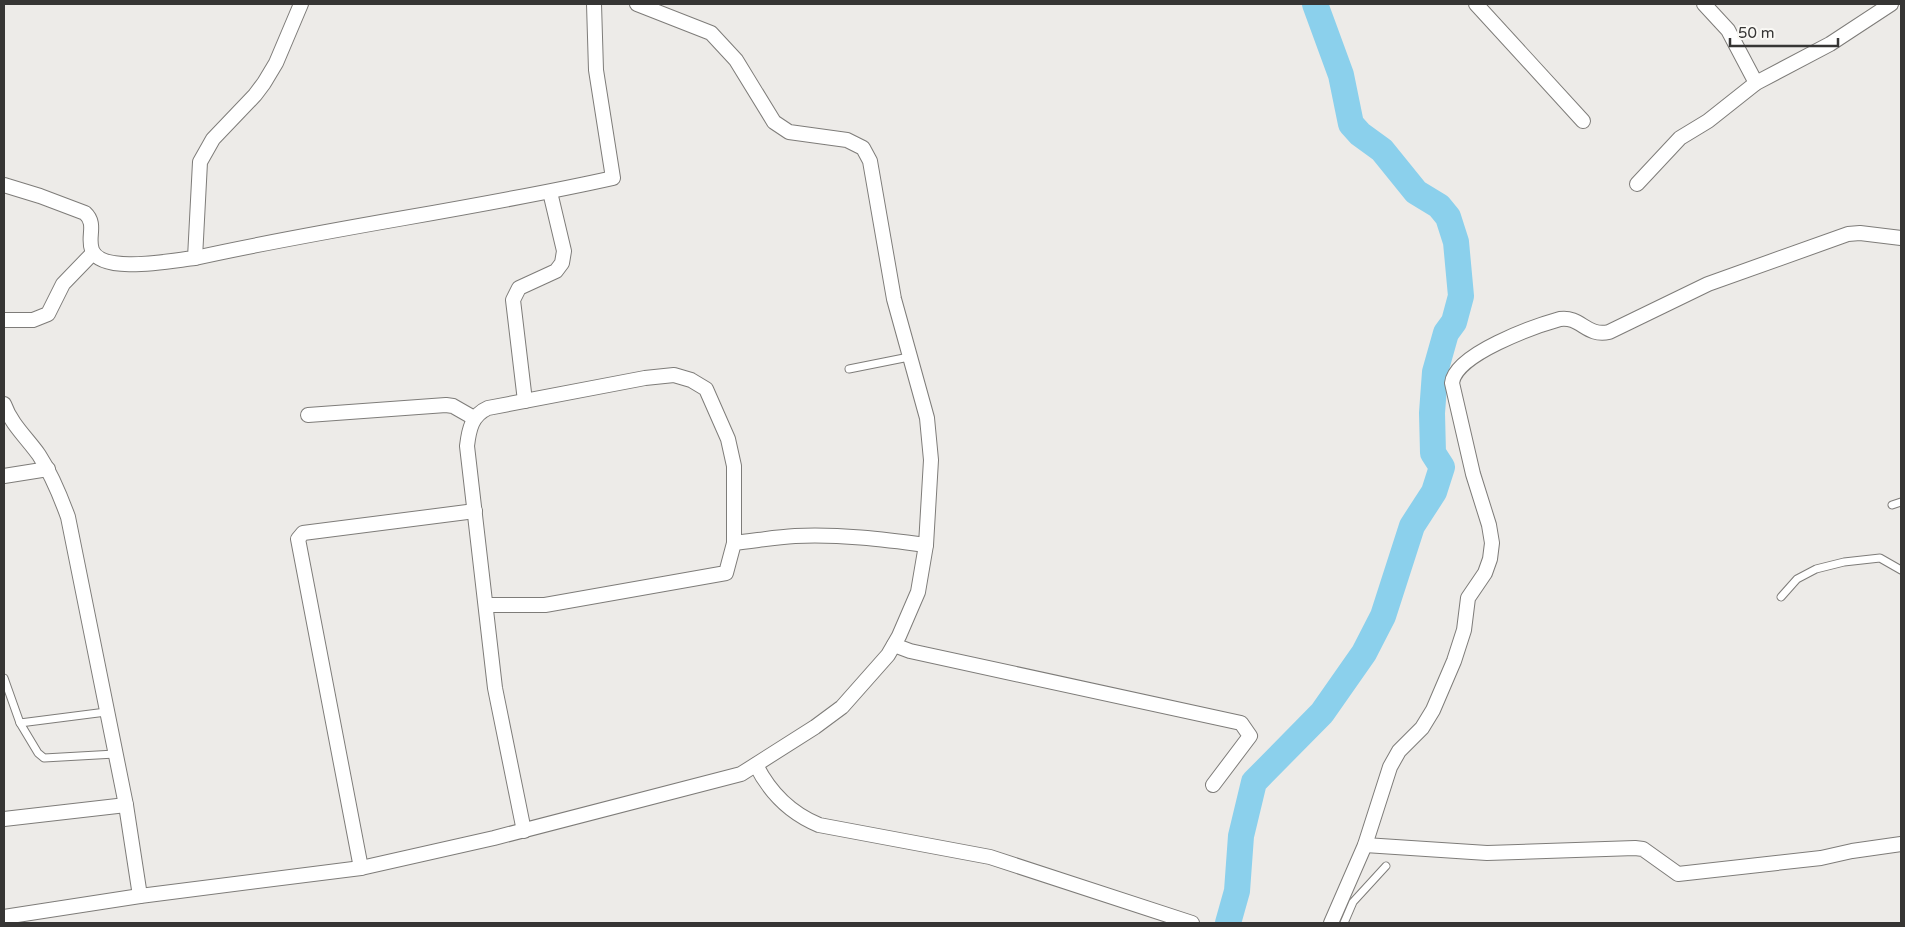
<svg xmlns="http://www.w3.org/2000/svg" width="1905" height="927" font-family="'Varela Round',sans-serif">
<rect width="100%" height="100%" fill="#edebe8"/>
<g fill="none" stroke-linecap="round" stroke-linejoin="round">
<polyline stroke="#8bd0ec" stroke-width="26" points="1228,923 1237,891 1241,836 1254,782 1322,713 1364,653 1383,616 1412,526 1434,492 1442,467 1433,453 1432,413 1435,372 1446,333 1454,322 1461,296 1456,242 1448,217 1439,206 1416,192 1382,150 1360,134 1351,124 1341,75 1315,4"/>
<defs>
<g id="lane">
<polyline points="849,369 909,357"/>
<polyline points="1892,505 1901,502"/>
<polyline points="1781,597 1797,579 1816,569 1844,562 1880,558 1901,570"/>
<polyline points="4,678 20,723 106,712"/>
<polyline points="20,723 38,753 44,758 115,754"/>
<polyline points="1344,923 1353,902 1386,866"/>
</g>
<g id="street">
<polyline points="1476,4 1583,121"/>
<polyline points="1704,4 1728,30 1756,83"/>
<polyline points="1637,184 1680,138 1708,121 1756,83 1830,44 1891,4"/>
<path d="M4,185L40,196L85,213C97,224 87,237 92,250C102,275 174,260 195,258L200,162L213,139L255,95L264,83L276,63L301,4"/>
<path d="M195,258C334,227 475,209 613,178L596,70L594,4"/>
<polyline points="4,320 33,320 48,314 63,284 93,253"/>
<polyline points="525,401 513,300 519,288 556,271 562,263 564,251 550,192"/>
<path d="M4,404C11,424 27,438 39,455C52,475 60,495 68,517L126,805L140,896"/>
<polyline points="308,415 446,405 453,406 474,418"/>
<polyline points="4,476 48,469"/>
<path d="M487,605H545L726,573L734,543C754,541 775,537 795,536C839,534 882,539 926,545L931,460L927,418L894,299L870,161L863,148L847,140L789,132L774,122L736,60L711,33L637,4"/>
<polyline points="894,645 910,651 1241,723 1250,736 1213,785"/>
<path d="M756,765C770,793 790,813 819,825L990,857L1192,923"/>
<polyline points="4,819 126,805"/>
<path d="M524,831L495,688L467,446C469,429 472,415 488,408L645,378L674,375L691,380L706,389L728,439L734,466V543"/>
<polyline points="1365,845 1487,853 1635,848 1643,849 1678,874 1821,858 1852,851 1901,844"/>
<polyline points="361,868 298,539 303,533 475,511"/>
<polyline points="4,917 140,896 361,868 494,838 741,774 815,727 842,707 888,655 899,636 918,592 926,545"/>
<path d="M1331,923L1365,845L1390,767L1399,751L1422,728L1433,710L1454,661L1464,630L1468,598L1485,573L1490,559L1492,543L1489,525L1473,474L1452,383C1455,354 1535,326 1560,319C1581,316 1586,337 1609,332L1708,284L1848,234L1860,233L1901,238"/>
</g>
</defs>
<use href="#lane" stroke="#7e7c79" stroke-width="9"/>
<use href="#street" stroke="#7e7c79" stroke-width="16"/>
<use href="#lane" stroke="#fff" stroke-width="7"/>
<use href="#street" stroke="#fff" stroke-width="14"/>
</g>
<rect width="1905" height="927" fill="none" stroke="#363534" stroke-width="10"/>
<path d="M1730 38v8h108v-8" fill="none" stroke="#363534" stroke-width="2.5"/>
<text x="1738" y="38" font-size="15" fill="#363534" stroke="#faf9f5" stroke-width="4" paint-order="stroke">50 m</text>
</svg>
